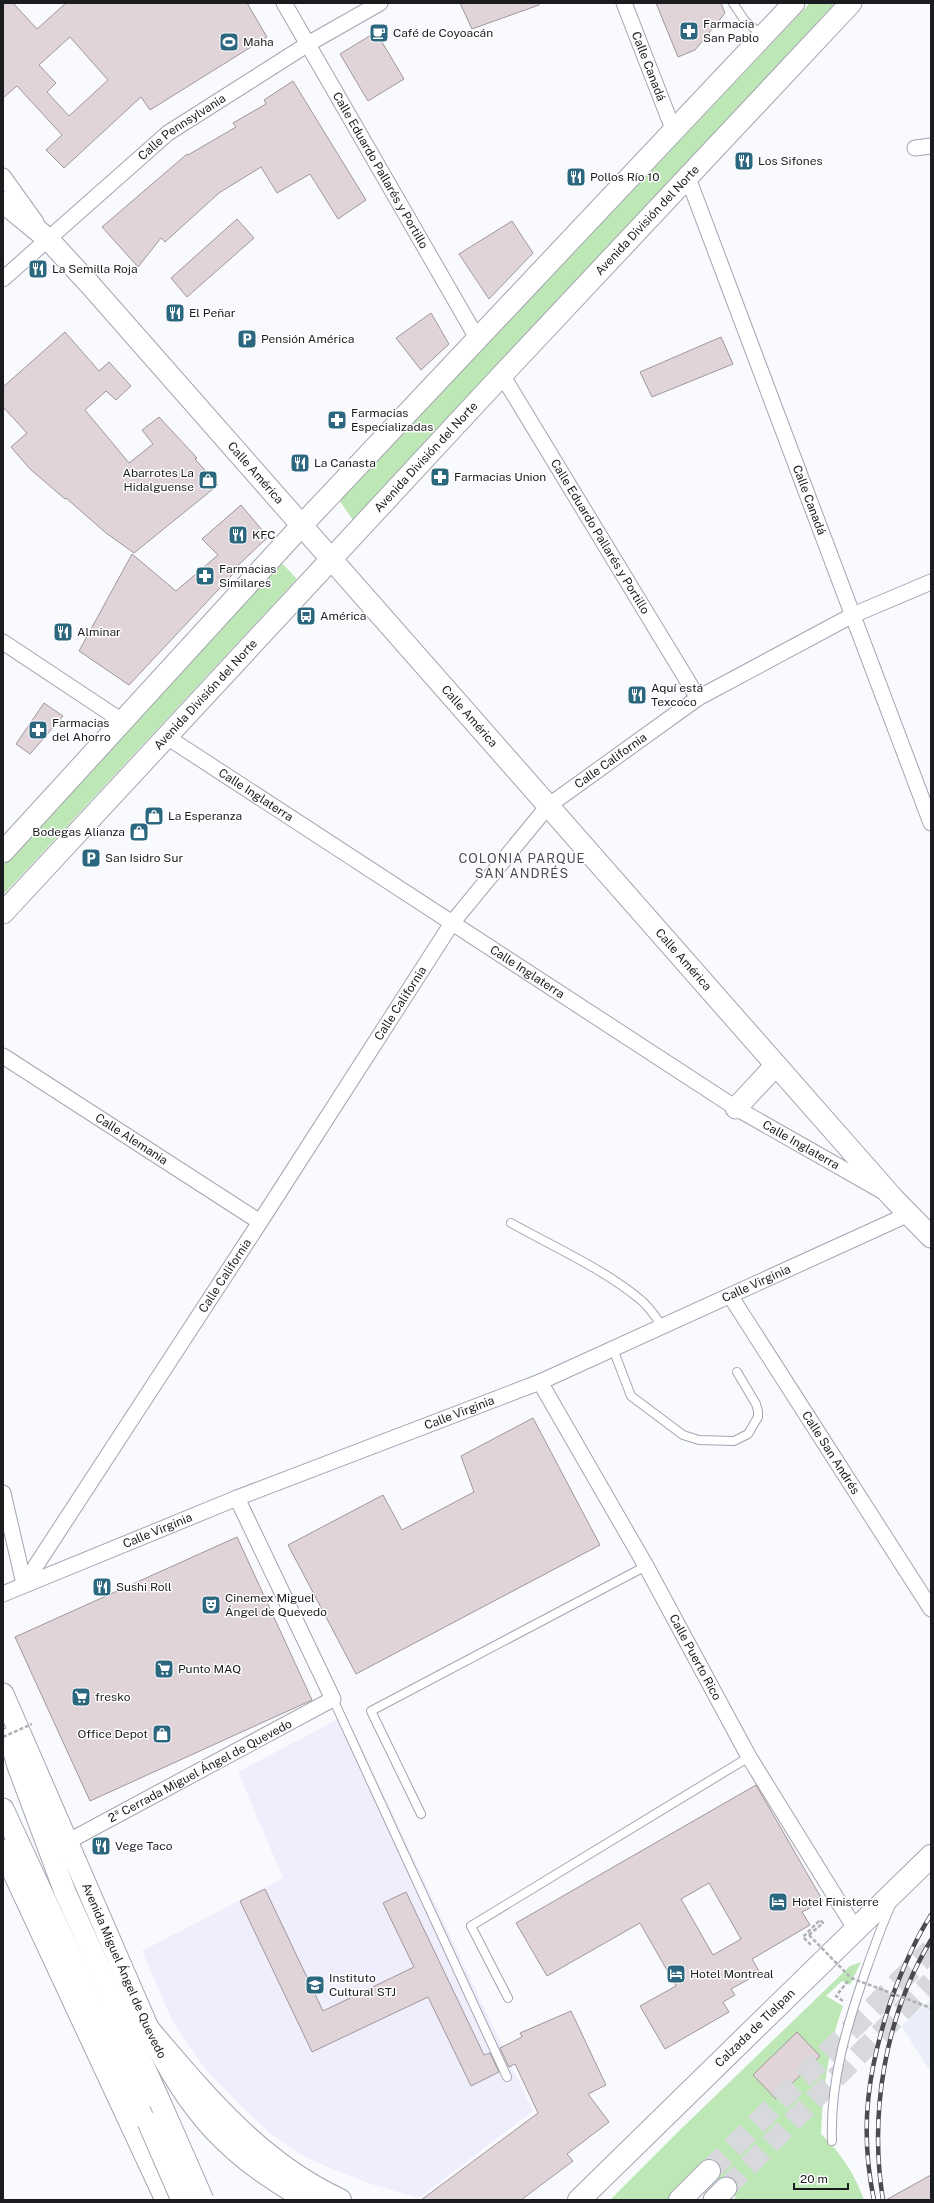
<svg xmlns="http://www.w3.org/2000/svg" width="934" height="2203" font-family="'Public Sans',sans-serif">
<rect width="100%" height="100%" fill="#f9fafe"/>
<polygon fill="#ebedf8" points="931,1999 931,2072 901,2026"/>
<polygon fill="#efeefc" points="346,1715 533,2111 419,2198 371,2184 335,2170 305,2157 271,2134 239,2104 207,2071 189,2046 172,2020 142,1951 283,1878 238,1772"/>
<g fill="#bee7b6">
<polygon points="810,3 835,3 355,523 339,500"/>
<polygon points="280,561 297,579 3,895 3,866"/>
<path d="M861,1962L850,1985L842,1981L826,1996L843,2006C828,2047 823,2091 821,2134C841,2153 855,2174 864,2200H733L736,2197L703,2165L668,2200H610L682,2128L850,1966Z"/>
</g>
<g fill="#e0d4d9" stroke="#a1969b" fill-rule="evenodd">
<path d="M3,3H13L37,29L66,3H247L267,37L150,110L141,97L64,168L46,150L62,135L17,86L3,98ZM70,37L108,80L69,116L47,92L56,83L39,65Z"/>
<polygon points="460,3 539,3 539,5 472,29"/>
<polygon points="656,3 721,3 725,13 695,50 678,57"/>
<polygon points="376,32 404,79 368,101 340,54"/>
<polygon points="293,81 366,200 338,219 310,174 277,193 261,167 219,193 165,242 161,238 138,267 102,227 187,154 188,155 236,127 233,123 266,104 264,100"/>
<polygon points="237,219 254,238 187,297 171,278"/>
<polygon points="512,221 533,253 489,299 459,254"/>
<polygon points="431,313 449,344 421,370 396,338"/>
<polygon points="65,332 99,371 109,362 131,386 116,400 106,391 85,410 129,463 153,444 142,430 159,417 197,458 195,459 218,485 134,553 106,533 66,498 65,499 30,469 11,447 27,433 3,407 3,387"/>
<polygon points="721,337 733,364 652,397 640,372"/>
<polygon points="241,505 268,537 231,572 233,574 129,685 79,651 132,554 176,591 218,555 202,539"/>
<polygon points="44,703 63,716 30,754 16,744"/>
<polygon points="533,1418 600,1545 356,1674 288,1545 383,1495 402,1530 474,1492 461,1456"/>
<polygon points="237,1537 312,1700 90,1801 15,1637"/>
<path d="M756,1785L823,1901L802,1912L810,1925L752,1959L760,1973L731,1989L735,1995L723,2002L729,2012L665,2049L640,2006L676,1986L640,1923L547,1976L516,1923ZM709,1883L741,1939L713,1955L681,1899Z"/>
<polygon points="265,1889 323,2011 414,1967 383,1903 406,1892 484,2055 490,2053 499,2072 471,2086 428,1997 312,2052 240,1901"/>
<polygon points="571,2011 606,2085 588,2094 609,2122 567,2154 573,2161 521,2200 421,2200 538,2113 515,2064 509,2067 500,2048 522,2037 520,2033"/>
<polygon points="797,2032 820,2056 776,2099 753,2075"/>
<polygon points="931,2175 931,2200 886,2200"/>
</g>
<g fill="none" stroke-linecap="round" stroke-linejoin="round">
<polyline stroke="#d8d9dd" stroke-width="21" stroke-dasharray="21 10" stroke-linecap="butt" points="726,2188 931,1982"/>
<polyline stroke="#d8d9dd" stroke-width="22" stroke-dasharray="22 11" stroke-linecap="butt" points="709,2171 931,1950"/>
<defs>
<g id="lane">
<polyline points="733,3 745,21 762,35"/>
<path d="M511,1223C552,1246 606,1270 642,1301C650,1308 656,1318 663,1327"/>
<polyline points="613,1349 631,1396 683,1435 699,1440 734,1441 748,1434 758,1417 758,1411 756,1404 737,1372"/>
<polyline points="333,1699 507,2077"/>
<polyline points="421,1814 371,1711 646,1566"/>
<polyline points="508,1998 471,1926 749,1757"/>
<path d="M832,2141C830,2082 846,2028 865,1973C873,1950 881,1927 891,1905"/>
</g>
<g id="street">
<path id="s1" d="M284,3L477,338"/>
<path id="s2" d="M624,3L673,129"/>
<polyline points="915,148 931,146"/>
<polyline points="3,176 36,222"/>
<path id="s3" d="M688,178L931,823"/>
<path id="s4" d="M3,279L168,133L308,44L380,3"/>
<path id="s5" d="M502,375L698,698"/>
<polyline points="3,642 122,721"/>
<path id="s6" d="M167,737L736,1108L882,1191"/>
<path id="s7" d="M3,1056L260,1222"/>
<path id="s8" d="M731,1297L931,1609"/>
<path id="s9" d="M540,1382L646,1566L749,1757L856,1930"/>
<polyline points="3,1493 24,1584"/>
<path id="s10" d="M24,1584L260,1222L452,923L548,806L698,698L853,615L931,582"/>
<path id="s11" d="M3,1594L237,1498L540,1382L909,1214"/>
<polyline points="67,1842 333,1699 237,1498"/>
</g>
<g id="secondary">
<path id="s12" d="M3,202L48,239L93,288L893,1198L931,1237"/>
<polyline points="3,852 302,525 794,3"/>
<path id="s13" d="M3,913L502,375L851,3"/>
<polyline points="736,1108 776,1065"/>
<path id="s14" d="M3,1694L149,2030C188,2111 228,2156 307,2200"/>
<polyline points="10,1738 18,1766 65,1892 160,2102"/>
<polyline points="3,1809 148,2122"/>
<polyline points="3,1850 166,2200"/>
<polyline points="714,2200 726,2188"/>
</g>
<g id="highway">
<path d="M149,2030C205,2096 260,2163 340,2200"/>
<path id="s15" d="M579,2200L931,1856"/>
<polyline points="680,2200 709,2171"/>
</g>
</defs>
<use href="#lane" stroke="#a3a5b0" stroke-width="10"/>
<use href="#street" stroke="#a3a5b0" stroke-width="17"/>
<use href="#secondary" stroke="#a3a5b0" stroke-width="23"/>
<use href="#highway" stroke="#a3a5b0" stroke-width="24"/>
<g stroke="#b0b1b5" stroke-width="2.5" stroke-dasharray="4 2" stroke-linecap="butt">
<polyline points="809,1935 823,1923 820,1920 803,1937 812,1946"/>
<polyline points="843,2001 836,1996 848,1981"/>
</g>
<use href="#lane" stroke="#fff" stroke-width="8"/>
<use href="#street" stroke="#fff" stroke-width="15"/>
<use href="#secondary" stroke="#fff" stroke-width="21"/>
<use href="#highway" stroke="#fff" stroke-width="22"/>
<defs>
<g id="rail">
<path d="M874,2200C859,2128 868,2069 891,2000C902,1970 914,1941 931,1915"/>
<path d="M883,2200C869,2113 885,2016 931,1940"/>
</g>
</defs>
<use href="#rail" stroke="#4b4c50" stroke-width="4.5"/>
<use href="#rail" stroke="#fff" stroke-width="3" stroke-dasharray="9" stroke-linecap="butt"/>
<defs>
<g id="secondary-bridge">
<polyline points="160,2102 203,2200"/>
<polyline points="148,2122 182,2200"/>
</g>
</defs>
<use href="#secondary-bridge" stroke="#a3a5b0" stroke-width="23" stroke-linecap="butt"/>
<g stroke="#b0b1b5" stroke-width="2.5" stroke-dasharray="4 2" stroke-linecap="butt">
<polyline points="3,1737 32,1724"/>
<polyline points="809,1935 851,1978 931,2008"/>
</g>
<use href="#secondary-bridge" stroke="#fff" stroke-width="21"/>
</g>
<defs>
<symbol id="pharmacy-square" viewBox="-11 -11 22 22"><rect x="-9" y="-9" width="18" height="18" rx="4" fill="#2b677f" stroke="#fff"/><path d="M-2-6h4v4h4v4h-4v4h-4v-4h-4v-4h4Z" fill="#fff"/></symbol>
<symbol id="cafe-square" viewBox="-11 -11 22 22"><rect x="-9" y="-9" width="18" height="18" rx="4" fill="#2b677f" stroke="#fff"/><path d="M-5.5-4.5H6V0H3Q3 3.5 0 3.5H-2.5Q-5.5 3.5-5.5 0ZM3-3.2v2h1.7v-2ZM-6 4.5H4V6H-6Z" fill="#fff"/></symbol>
<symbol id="stadium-square" viewBox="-11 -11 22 22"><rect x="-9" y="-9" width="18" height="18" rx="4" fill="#2b677f" stroke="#fff"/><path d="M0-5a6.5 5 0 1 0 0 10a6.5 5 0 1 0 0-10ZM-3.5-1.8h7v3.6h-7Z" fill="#fff"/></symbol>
<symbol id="restaurant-square" viewBox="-11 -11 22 22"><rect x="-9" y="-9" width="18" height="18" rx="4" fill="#2b677f" stroke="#fff"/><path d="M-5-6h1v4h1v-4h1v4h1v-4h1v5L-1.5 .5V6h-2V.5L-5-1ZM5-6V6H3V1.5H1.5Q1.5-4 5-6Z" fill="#fff"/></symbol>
<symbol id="parking-square" viewBox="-11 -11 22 22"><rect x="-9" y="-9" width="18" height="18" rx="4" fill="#2b677f" stroke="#fff"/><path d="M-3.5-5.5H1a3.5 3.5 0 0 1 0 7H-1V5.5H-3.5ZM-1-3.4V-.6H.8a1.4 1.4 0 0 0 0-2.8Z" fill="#fff"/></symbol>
<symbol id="shop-square" viewBox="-11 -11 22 22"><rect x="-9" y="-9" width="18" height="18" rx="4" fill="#2b677f" stroke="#fff"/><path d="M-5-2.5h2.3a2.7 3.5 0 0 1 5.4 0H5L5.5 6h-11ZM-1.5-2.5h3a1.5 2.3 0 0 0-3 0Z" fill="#fff"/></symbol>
<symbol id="bus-square" viewBox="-11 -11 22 22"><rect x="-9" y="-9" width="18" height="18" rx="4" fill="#2b677f" stroke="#fff"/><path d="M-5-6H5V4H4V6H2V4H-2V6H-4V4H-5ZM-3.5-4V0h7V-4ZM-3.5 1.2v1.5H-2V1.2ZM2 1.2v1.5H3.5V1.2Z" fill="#fff"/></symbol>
<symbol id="theatre-square" viewBox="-11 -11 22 22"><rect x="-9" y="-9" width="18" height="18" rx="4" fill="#2b677f" stroke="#fff"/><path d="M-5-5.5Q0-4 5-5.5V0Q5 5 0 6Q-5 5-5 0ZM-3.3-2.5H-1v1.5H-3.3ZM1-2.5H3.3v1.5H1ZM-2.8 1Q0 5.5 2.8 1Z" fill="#fff"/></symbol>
<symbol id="supermarket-square" viewBox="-11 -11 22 22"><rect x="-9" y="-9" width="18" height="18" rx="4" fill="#2b677f" stroke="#fff"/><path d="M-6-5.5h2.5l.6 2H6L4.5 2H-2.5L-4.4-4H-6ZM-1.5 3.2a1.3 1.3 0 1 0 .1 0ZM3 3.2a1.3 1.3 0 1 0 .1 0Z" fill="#fff"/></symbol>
<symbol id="hotel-square" viewBox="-11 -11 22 22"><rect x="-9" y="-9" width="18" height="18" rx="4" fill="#2b677f" stroke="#fff"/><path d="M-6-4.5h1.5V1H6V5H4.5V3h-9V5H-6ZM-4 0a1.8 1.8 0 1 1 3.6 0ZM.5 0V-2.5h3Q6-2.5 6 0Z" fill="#fff"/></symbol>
<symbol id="school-square" viewBox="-11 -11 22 22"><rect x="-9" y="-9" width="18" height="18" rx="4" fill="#2b677f" stroke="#fff"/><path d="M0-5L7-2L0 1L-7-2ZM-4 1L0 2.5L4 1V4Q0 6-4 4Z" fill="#fff"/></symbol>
</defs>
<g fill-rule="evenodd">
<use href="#pharmacy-square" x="678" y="20" width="22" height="22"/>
<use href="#cafe-square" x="368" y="22" width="22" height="22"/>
<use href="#stadium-square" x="218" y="31" width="22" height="22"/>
<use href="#restaurant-square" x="733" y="150" width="22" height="22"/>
<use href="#restaurant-square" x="565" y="166" width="22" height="22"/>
<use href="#restaurant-square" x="27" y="258" width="22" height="22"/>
<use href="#restaurant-square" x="164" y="302" width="22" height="22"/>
<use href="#parking-square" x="236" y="328" width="22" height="22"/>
<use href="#pharmacy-square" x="326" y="409" width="22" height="22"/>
<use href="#restaurant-square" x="289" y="452" width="22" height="22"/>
<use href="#pharmacy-square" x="429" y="466" width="22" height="22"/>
<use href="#shop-square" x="197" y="469" width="22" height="22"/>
<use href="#restaurant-square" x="227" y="524" width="22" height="22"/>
<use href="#pharmacy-square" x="194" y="565" width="22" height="22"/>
<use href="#bus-square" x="295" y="605" width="22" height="22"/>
<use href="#restaurant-square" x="52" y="621" width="22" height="22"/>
<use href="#restaurant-square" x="626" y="684" width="22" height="22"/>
<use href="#pharmacy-square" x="27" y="719" width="22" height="22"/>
<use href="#shop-square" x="143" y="805" width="22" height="22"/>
<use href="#shop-square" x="128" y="821" width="22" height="22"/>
<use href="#parking-square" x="80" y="847" width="22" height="22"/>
<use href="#restaurant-square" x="91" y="1576" width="22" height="22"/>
<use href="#theatre-square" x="200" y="1594" width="22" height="22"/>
<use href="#supermarket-square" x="153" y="1658" width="22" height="22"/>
<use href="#supermarket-square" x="70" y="1686" width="22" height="22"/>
<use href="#shop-square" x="151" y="1723" width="22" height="22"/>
<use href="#restaurant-square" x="90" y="1835" width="22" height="22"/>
<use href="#hotel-square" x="767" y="1891" width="22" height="22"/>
<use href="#hotel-square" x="665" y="1963" width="22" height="22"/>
<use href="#school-square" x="304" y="1974" width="22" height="22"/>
</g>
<g text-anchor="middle" stroke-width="3" stroke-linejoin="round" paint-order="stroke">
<g font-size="12" fill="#1b1c20" stroke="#fff" text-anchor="start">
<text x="703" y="28">Farmacia<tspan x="703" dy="14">San Pablo</tspan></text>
<text x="393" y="37">Café de Coyoacán</text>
<text x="243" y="46">Maha</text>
<text x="758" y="165">Los Sifones</text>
<text x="590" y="181">Pollos Río 10</text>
<text x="52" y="273">La Semilla Roja</text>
<text x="189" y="317">El Peñar</text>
<text x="261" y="343">Pensión América</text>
<text x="351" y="417">Farmacias<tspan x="351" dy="14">Especializadas</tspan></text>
<text x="314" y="467">La Canasta</text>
<text x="194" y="477" text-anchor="end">Abarrotes La<tspan x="194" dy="14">Hidalguense</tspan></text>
<text x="454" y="481">Farmacias Union</text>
<text x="252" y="539">KFC</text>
<text x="219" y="573">Farmacias<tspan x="219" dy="14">Similares</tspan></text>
<text x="320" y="620">América</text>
<text x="77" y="636">Alminar</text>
<text x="651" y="692">Aquí está<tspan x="651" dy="14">Texcoco</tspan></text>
<text x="52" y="727">Farmacias<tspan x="52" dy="14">del Ahorro</tspan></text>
<text x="168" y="820">La Esperanza</text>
<text x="125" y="836" text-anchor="end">Bodegas Alianza</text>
<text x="105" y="862">San Isidro Sur</text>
<text x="116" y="1591">Sushi Roll</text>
<text x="225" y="1602">Cinemex Miguel<tspan x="225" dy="14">Ángel de Quevedo</tspan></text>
<text x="178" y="1673">Punto MAQ</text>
<text x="95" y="1701">fresko</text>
<text x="148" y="1738" text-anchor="end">Office Depot</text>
<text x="115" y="1850">Vege Taco</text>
<text x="792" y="1906">Hotel Finisterre</text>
<text x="690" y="1978">Hotel Montreal</text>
<text x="329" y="1982">Instituto<tspan x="329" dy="14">Cultural STJ</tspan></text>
</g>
<g font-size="12" fill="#1b1c20" stroke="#fff">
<text dy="4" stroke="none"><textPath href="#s2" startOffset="68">Calle Canadá</textPath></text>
<text dy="4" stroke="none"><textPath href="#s4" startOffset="235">Calle Pennsylvania</textPath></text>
<text dy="4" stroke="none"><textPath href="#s1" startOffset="193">Calle Eduardo Pallarés y Portillo</textPath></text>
<text dy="4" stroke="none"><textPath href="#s13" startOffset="946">Avenida División del Norte</textPath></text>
<text dy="4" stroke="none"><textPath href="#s13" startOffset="622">Avenida División del Norte</textPath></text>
<text dy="4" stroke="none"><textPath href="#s12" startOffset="371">Calle América</textPath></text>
<text dy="4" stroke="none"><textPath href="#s3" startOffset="344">Calle Canadá</textPath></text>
<text dy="4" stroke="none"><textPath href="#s5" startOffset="189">Calle Eduardo Pallarés y Portillo</textPath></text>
<text dy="4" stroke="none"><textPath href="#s13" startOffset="298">Avenida División del Norte</textPath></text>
<text dy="4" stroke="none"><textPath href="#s12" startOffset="695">Calle América</textPath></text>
<text dy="4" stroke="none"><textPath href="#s10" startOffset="1016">Calle California</textPath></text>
<text dy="4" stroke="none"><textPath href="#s6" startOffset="106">Calle Inglaterra</textPath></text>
<text dy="4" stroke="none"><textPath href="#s12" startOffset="1019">Calle América</textPath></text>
<text dy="4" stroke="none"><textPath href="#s6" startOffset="430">Calle Inglaterra</textPath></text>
<text dy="4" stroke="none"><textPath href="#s10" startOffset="692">Calle California</textPath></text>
<text dy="4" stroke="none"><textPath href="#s7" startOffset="153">Calle Alemania</textPath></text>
<text dy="4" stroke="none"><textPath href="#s6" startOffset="754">Calle Inglaterra</textPath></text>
<text dy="4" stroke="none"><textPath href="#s10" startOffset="368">Calle California</textPath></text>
<text dy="4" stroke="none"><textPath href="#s11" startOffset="815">Calle Virginia</textPath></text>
<text dy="4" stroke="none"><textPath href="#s11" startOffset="491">Calle Virginia</textPath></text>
<text dy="4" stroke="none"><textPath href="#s8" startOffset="185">Calle San Andrés</textPath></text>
<text dy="4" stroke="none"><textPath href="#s11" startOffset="167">Calle Virginia</textPath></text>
<text dy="4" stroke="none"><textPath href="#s9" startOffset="316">Calle Puerto Rico</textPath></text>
<text transform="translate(200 1771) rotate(-28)" y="4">2ª Cerrada Miguel Ángel de Quevedo</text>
<text dy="4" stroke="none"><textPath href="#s14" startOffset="302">Avenida Miguel Ángel de Quevedo</textPath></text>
<text dy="4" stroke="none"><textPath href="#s15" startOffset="246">Calzada de Tlalpan</textPath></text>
</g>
<g font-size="13" letter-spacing="1" fill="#4b4c56" stroke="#fff">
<text x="522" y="863">COLONIA PARQUE<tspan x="522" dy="15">SAN ANDRÉS</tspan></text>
</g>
</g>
<rect width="934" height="2203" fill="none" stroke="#1b1c20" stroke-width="8"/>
<path d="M794 2183v6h54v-6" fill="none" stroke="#1b1c20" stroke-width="2"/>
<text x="800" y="2183" font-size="12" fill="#1b1c20" stroke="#ffffff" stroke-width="3" paint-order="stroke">20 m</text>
</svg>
